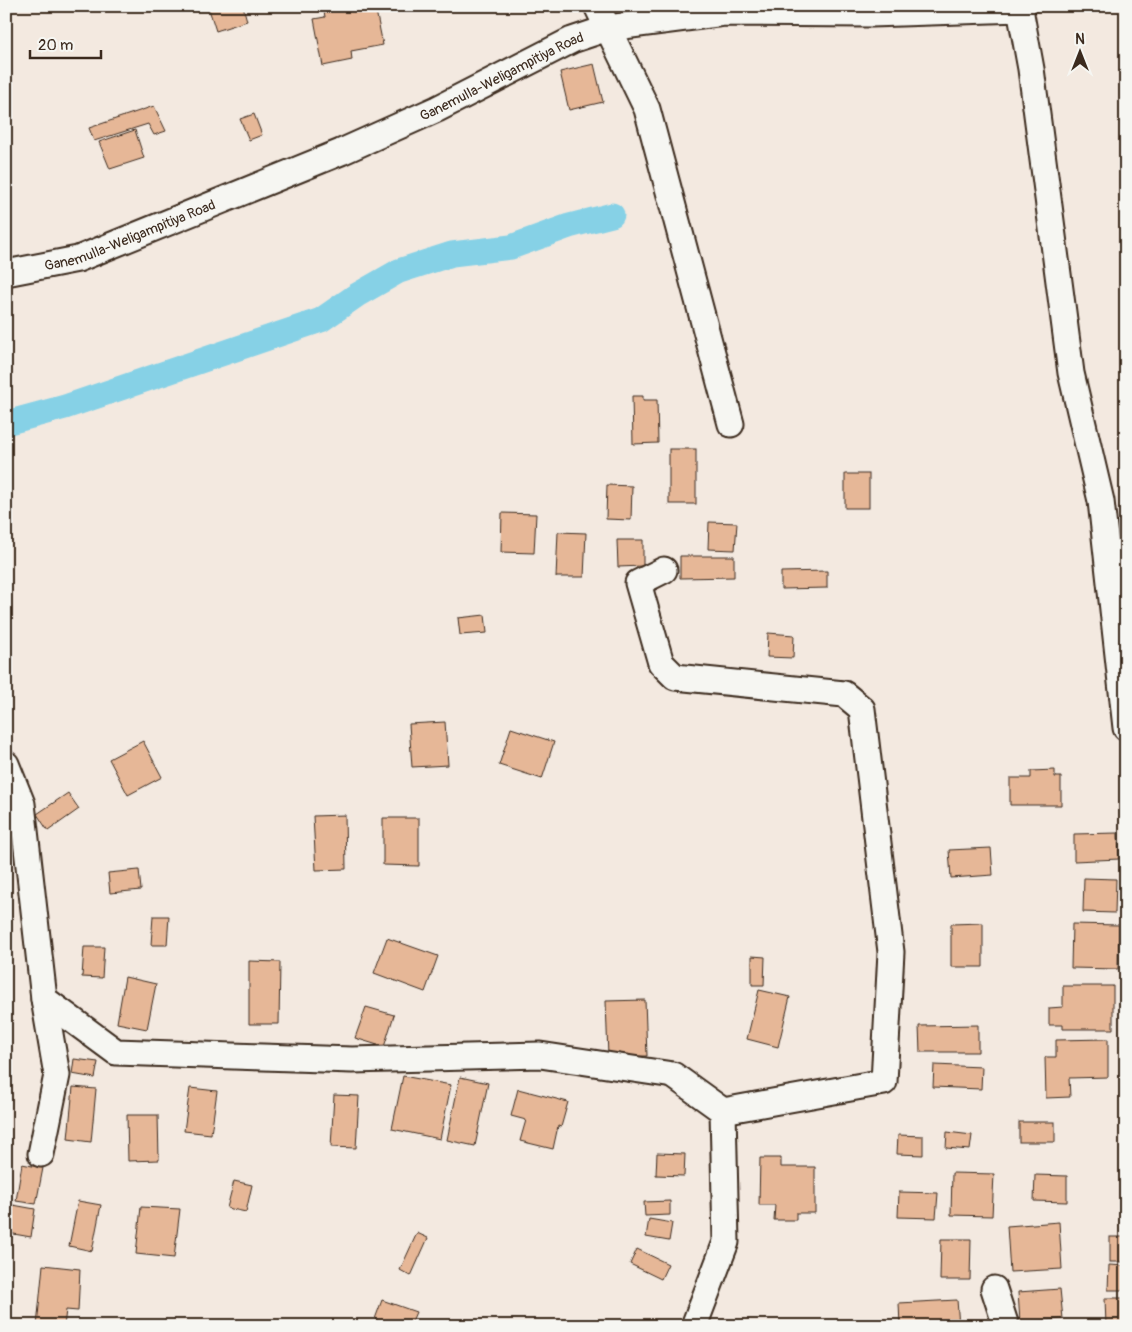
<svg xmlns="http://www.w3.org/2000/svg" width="1132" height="1332" font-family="Pangolin,sans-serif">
<rect width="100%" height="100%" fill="#f3e9e0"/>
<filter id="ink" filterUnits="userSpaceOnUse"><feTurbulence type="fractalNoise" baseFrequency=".02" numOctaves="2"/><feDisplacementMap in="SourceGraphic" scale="10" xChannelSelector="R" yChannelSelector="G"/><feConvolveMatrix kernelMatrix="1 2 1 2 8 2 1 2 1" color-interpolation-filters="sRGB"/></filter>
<g filter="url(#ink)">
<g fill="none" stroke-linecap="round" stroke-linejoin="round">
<polyline stroke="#86d1e6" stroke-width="25" points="6,423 65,407 321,320 357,295 399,271 452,254 511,247 569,226 612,215"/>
</g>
<g fill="#e6b797" stroke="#3b2a1e">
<polygon points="208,6 243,6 247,21 216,31"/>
<polygon points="323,6 375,6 383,45 351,51 352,60 323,66 314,19 325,17"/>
<polygon points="594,64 603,102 569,110 560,72"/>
<polygon points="154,106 166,131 154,135 148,124 94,141 89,128"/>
<polygon points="254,114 262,135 249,140 240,119"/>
<polygon points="135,130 144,158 110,169 99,142"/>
<polygon points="632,396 643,396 643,400 657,400 658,443 633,444"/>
<rect x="669" y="449" width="27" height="55"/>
<rect x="845" y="474" width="24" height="34"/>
<polygon points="607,485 632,486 631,520 606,519"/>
<polygon points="502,513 536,514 534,553 501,552"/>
<polygon points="709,522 737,523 735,550 708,549"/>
<polygon points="558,532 586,533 584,577 556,577"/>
<polygon points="617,540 643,540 643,566 618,567"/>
<polygon points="680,556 734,556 734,577 680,578"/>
<polygon points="827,571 827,588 781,589 781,572"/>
<polygon points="485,615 487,633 460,635 458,618"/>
<polygon points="768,633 794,635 793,658 767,657"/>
<polygon points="445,722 448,765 412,767 409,724"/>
<polygon points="511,728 554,742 542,779 499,765"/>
<polygon points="143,741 162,777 128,795 109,759"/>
<polygon points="1055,770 1055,777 1061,777 1061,805 1010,805 1010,778 1031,778 1031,771"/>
<polygon points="68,793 79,809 48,831 37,814"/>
<polygon points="345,815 346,869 316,870 313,816"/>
<polygon points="383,818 419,818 419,866 383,865"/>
<polygon points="1118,833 1119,859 1074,861 1074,834"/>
<polygon points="991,848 993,875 951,878 949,850"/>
<polygon points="139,870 141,890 110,893 108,873"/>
<polygon points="1084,878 1116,879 1115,913 1083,912"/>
<polygon points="153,916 169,916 167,945 151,945"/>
<polygon points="983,923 983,967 951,967 951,924"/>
<polygon points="1072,924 1119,925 1118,969 1071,968"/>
<polygon points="387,938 438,956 425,992 374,973"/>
<polygon points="84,947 104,947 102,978 82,977"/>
<polygon points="752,956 765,957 764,985 752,985"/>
<polygon points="249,961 280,962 279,1024 249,1024"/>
<polygon points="125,977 156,984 147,1029 117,1023"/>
<polygon points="1063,986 1113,986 1113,1029 1063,1029 1063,1025 1049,1025 1049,1008 1063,1007"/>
<polygon points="759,990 790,997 778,1047 747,1039"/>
<polygon points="645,1000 647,1056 608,1057 606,1001"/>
<polygon points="366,1007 394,1015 384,1047 355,1038"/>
<polygon points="978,1025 978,1052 920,1052 919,1026"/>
<polygon points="1108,1039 1108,1077 1069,1078 1070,1097 1046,1098 1045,1057 1056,1057 1056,1040"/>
<polygon points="74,1059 98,1062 95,1078 72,1074"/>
<polygon points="934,1065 982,1067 981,1089 933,1087"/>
<polygon points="403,1076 451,1085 440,1139 392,1129"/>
<polygon points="460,1077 488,1083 475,1146 447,1140"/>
<polygon points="73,1087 96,1089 91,1142 68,1139"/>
<polygon points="190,1088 217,1091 211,1134 184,1131"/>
<polygon points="518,1089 568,1102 561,1127 558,1126 553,1149 520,1141 526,1120 511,1116"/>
<polygon points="334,1095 359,1096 356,1148 331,1147"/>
<polygon points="127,1115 158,1115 159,1160 128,1161"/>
<rect x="1019" y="1122" width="36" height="20"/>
<polygon points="947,1132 972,1135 970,1150 946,1148"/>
<polygon points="898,1135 923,1136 923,1155 897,1154"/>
<polygon points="657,1153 685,1154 684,1176 656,1175"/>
<polygon points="760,1158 781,1158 781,1167 815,1167 815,1213 796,1213 796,1220 774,1220 775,1205 759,1205"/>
<polygon points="22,1164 43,1168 36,1204 16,1201"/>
<polygon points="952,1173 994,1174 992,1216 951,1215"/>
<polygon points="1035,1175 1067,1176 1067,1202 1034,1201"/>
<polygon points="234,1181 252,1185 246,1212 227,1208"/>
<polygon points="899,1192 938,1193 936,1218 898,1217"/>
<polygon points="78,1201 101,1205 92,1251 69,1246"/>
<polygon points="670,1201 670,1215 645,1216 644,1202"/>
<polygon points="13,1205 35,1209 31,1237 8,1233"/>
<polygon points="141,1207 180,1209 174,1258 136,1254"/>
<polygon points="649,1219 672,1223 669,1241 646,1237"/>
<polygon points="1059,1222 1062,1269 1010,1272 1007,1226"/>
<polygon points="417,1233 428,1238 411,1276 400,1270"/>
<rect x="1110" y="1237" width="16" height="25"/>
<polygon points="941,1239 971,1239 970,1280 940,1280"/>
<polygon points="637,1249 668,1264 661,1279 630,1264"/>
<polygon points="43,1265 80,1269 78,1311 66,1310 64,1326 37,1326"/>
<polygon points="1109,1265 1126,1266 1126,1290 1108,1290"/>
<polygon points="1060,1289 1063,1319 1020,1322 1018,1292"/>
<polygon points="1105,1298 1126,1298 1126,1326 1106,1326"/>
<polygon points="382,1300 416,1312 410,1326 392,1326 375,1319"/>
<polygon points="957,1300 959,1326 900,1326 899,1303"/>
</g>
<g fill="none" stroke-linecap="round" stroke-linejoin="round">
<defs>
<g id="minor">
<polyline points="597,6 647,109 731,424"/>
<polyline points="1020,9 1031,69 1071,373 1101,501 1126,728"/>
<path id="s1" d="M6,273L78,259L341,152L437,109L572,40L608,28L724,13L871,14L1020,9L1023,6"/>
<polyline points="664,570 638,583 661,663 675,677 844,694 862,709 891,952 884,1082 723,1111"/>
<polyline points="6,764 22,804 44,999 116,1052 352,1060 540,1055 673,1075 723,1111 726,1242 694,1326"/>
<polyline points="41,1154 57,1075 44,999"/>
<polyline points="994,1289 1006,1326"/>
</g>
</defs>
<use href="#minor" stroke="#3b2a1e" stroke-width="29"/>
<use href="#minor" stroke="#f6f6f2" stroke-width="25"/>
</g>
</g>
<g text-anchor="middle" stroke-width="4" stroke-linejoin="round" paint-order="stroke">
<g font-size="14" fill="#3b2a1e" stroke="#f6f6f2">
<text dy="5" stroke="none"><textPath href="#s1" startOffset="535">Ganemulla-Weligampitiya Road</textPath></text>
<text dy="5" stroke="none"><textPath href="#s1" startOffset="130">Ganemulla-Weligampitiya Road</textPath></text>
</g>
</g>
<rect width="1132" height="1332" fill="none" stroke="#f6f6f2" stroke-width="25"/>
<rect x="12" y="12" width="1107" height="1307" fill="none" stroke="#3b2a1e" stroke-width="2" filter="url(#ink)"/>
<g transform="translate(1080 52)" stroke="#f6f6f2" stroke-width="4" paint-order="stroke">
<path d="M0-4L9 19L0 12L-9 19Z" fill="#3b2a1e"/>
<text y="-8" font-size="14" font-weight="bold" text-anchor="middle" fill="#3b2a1e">N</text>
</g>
<path d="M30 50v8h71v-8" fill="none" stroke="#3b2a1e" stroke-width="2.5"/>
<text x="38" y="50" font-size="15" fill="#3b2a1e" stroke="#f6f6f2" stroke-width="4" paint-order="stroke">20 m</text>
</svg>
